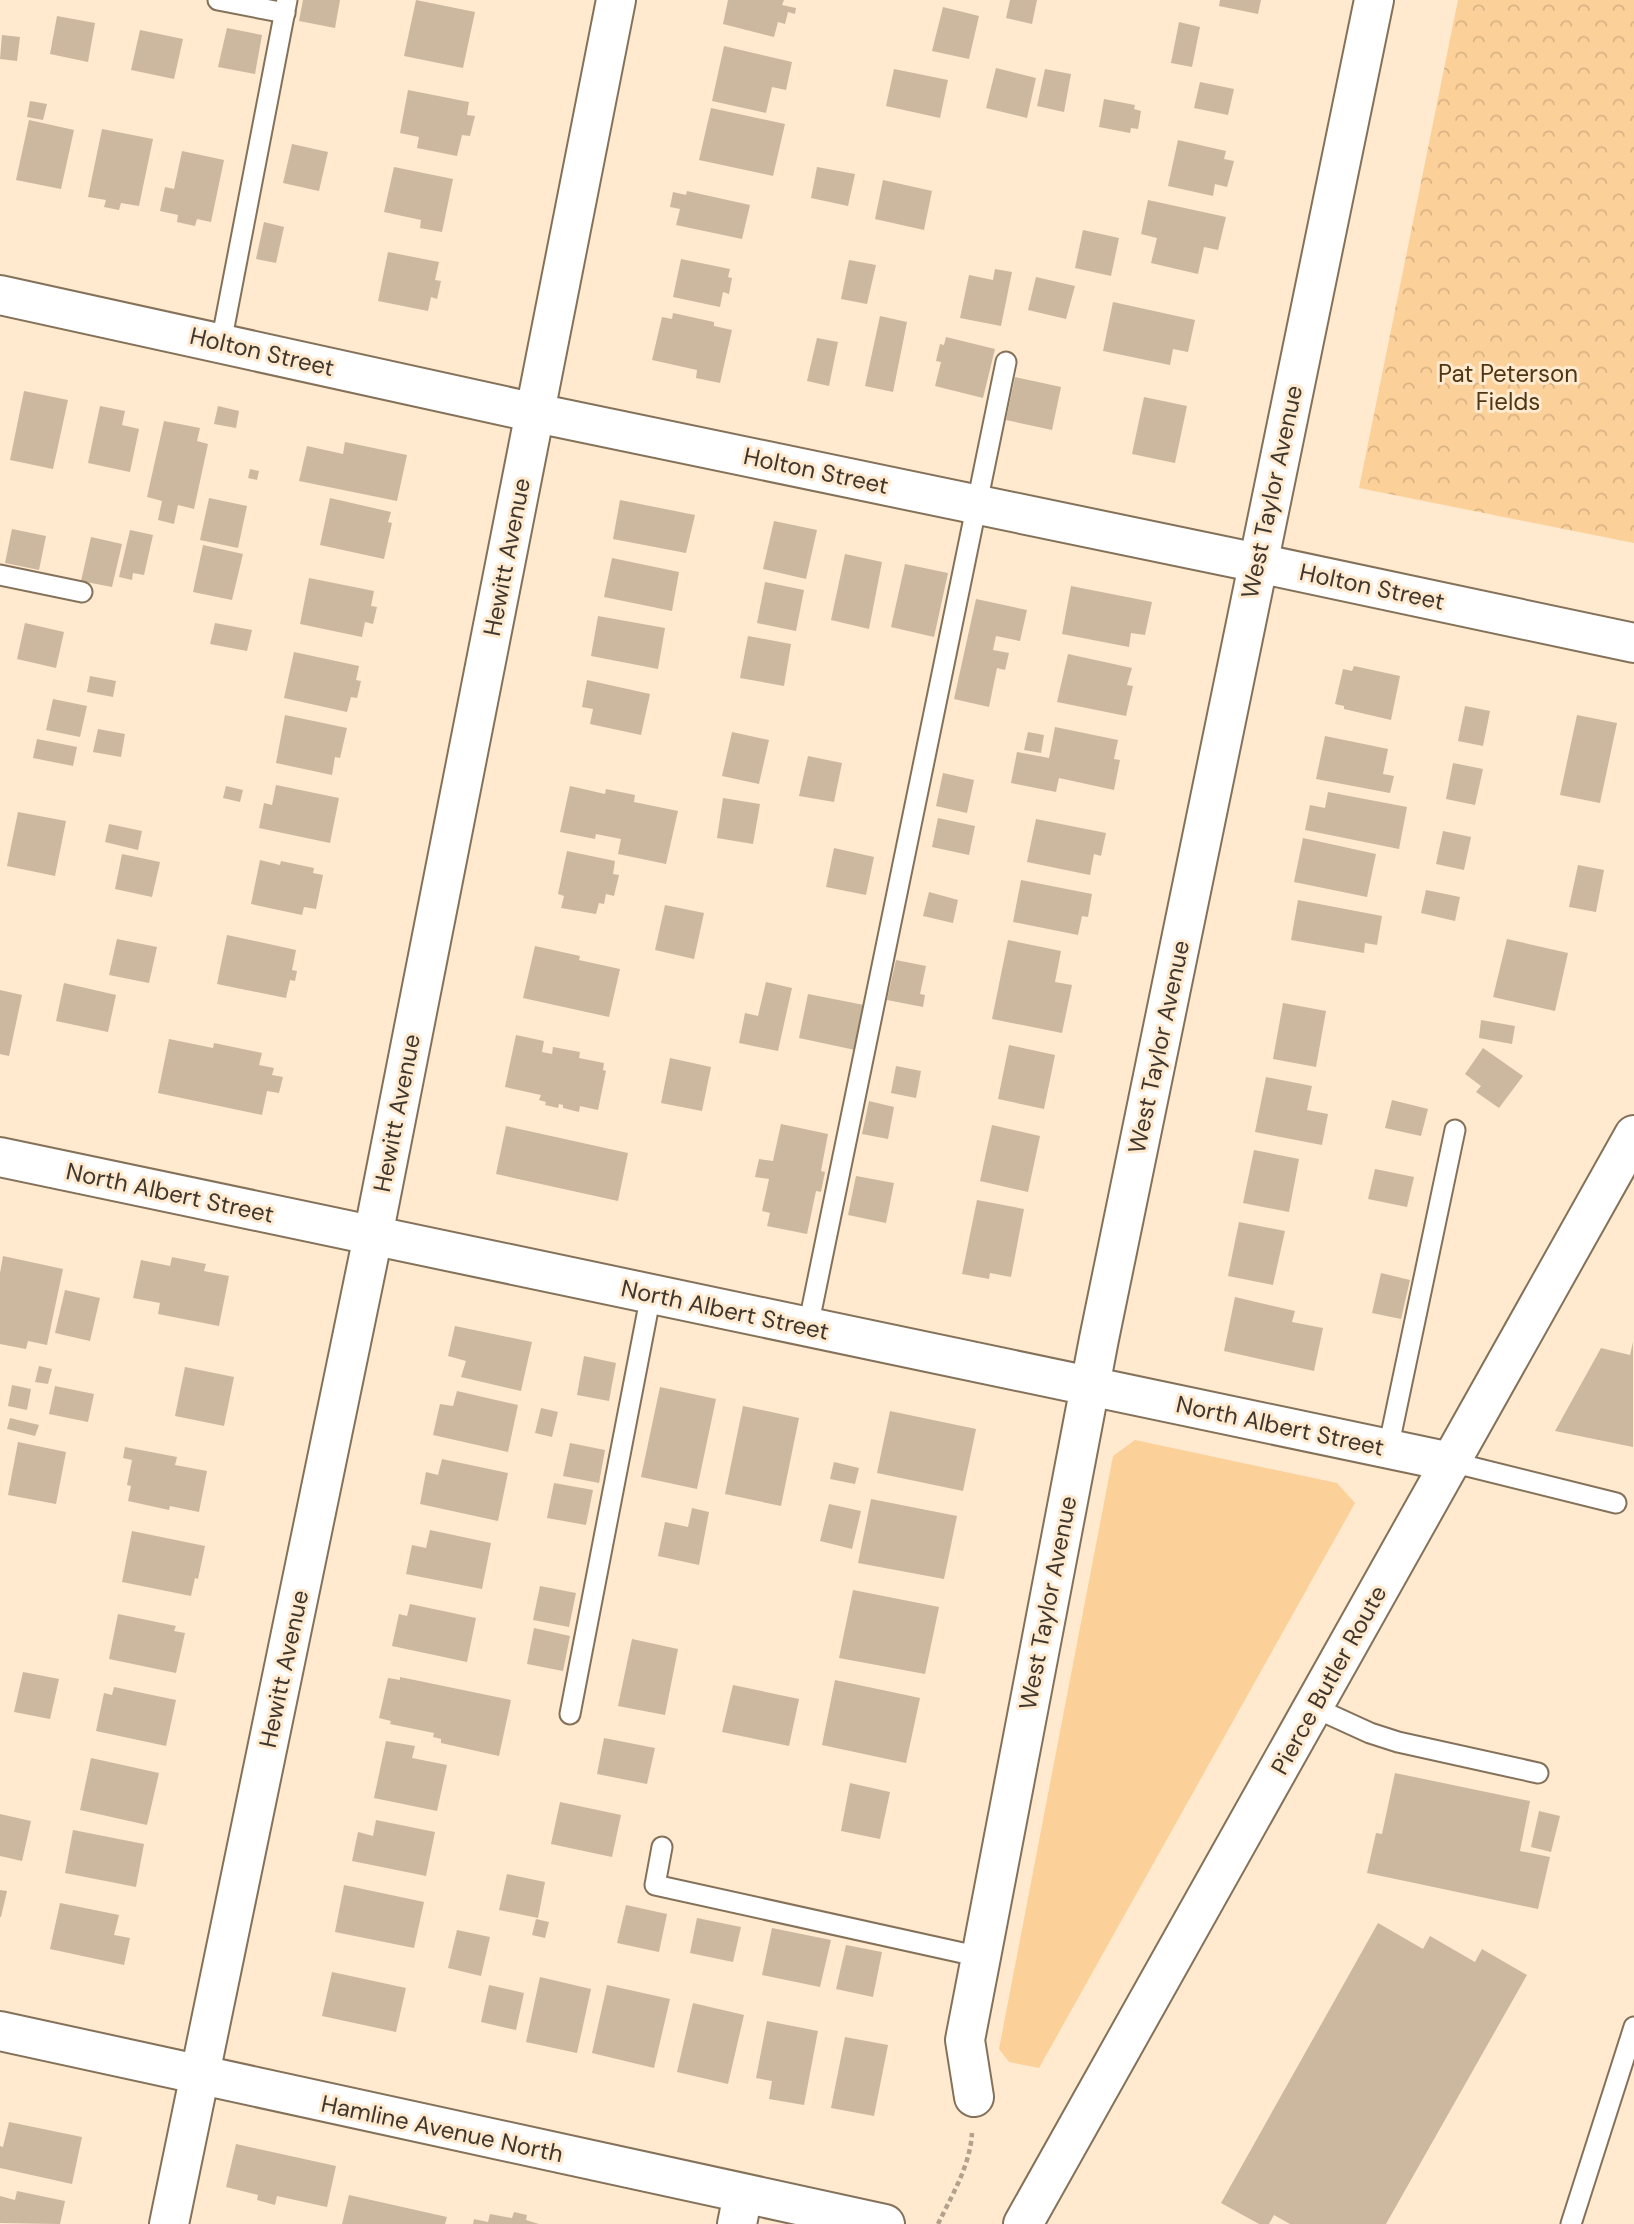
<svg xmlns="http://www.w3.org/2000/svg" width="1634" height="2224" font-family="'DM Sans',sans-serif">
<defs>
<pattern id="park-crowns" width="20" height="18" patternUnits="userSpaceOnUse" patternTransform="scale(1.75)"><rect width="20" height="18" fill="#fcd099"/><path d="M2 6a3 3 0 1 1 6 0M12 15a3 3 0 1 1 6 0" fill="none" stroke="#d9b384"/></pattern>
</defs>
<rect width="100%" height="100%" fill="#ffeacf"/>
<polygon fill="#fcd099" points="1135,1440 1337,1483 1355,1503 1039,2068 1009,2062 999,2049 1113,1456"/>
<polygon fill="url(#park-crowns)" points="1458,0 1634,0 1634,543 1359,488"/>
<g fill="#ccb89e">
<polygon points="303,0 340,0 335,28 299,21"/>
<polygon points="416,0 475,12 463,68 404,56"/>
<polygon points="728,0 784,0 782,5 796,8 795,14 788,12 785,24 778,22 774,37 723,24"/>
<polygon points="1010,0 1037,0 1032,24 1006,18"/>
<polygon points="1220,0 1261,0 1258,14 1219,6"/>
<polygon points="943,7 979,16 969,59 932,51"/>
<polygon points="57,16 95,23 88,62 50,54"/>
<polygon points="1179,22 1200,27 1192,67 1171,63"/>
<polygon points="227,28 262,35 255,74 218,67"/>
<polygon points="140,30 183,39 174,79 131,70"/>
<polygon points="2,35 20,37 17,61 0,59"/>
<polygon points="724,46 792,62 786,90 772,87 766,113 712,101"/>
<polygon points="996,68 1036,78 1027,118 986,108"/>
<polygon points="894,69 948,80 940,118 886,106"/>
<polygon points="1045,69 1071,74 1064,112 1037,106"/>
<polygon points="1200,82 1234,89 1228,115 1194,108"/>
<polygon points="408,90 469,102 467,115 475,116 470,136 462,135 457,156 417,148 419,137 400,133"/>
<polygon points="1104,99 1135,105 1134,109 1141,111 1138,129 1131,128 1130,133 1099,127"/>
<polygon points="30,101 47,104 43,120 27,117"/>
<polygon points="711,108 785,124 773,176 699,160"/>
<polygon points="29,120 74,130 61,189 16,180"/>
<polygon points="102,129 153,139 139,206 121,203 119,210 104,207 106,200 88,197"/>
<polygon points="1178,140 1226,151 1224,159 1234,161 1227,187 1215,184 1213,196 1168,186"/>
<polygon points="292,144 328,152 319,191 283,183"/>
<polygon points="182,151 224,160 211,222 197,219 195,226 177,222 178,215 160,211 165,187 174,189"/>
<polygon points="394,167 453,179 442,232 420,228 421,220 384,212"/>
<polygon points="817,167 855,174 848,206 811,198"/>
<polygon points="883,180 932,191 924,230 875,219"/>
<polygon points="687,191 750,205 742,239 676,225 680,209 670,207 673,192 686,195"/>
<polygon points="1148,200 1226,217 1218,250 1204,247 1198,274 1151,263 1157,238 1141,234"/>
<polygon points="264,222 284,227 276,263 256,259"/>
<polygon points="1083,230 1119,238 1111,276 1075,268"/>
<polygon points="388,252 439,262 435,280 441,281 437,299 431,297 428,311 378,301"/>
<polygon points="681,259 730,269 728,277 732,278 729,294 723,292 720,307 673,297"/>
<polygon points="849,260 876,265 867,304 841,299"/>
<polygon points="995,269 1012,272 1001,326 960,318 969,275 993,280"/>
<polygon points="1036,277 1075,286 1066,319 1028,310"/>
<polygon points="1113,302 1195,320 1188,352 1173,349 1170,365 1103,351"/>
<polygon points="673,313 714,322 714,326 732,330 720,383 696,378 697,370 652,360 662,317 672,319"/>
<polygon points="880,316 907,322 893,392 865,386"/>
<polygon points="946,337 995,349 983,398 935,386 941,362 936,361 940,344 944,345"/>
<polygon points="817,338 838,342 829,386 807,381"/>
<polygon points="1015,377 1061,387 1052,430 1006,420"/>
<polygon points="24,391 68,400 53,469 10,460"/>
<polygon points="1144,397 1187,406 1175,463 1132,454"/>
<polygon points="100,406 125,411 122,425 139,429 130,472 88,463"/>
<polygon points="218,406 239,411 236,428 214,424"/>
<polygon points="164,421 200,428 197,441 208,444 194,509 178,505 174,524 158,520 162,501 147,497"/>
<polygon points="345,442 407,455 397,501 299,481 307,446 343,454"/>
<polygon points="250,469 259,471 257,480 248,478"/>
<polygon points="209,498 247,506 238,548 200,540"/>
<polygon points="330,498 391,512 388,522 392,523 384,559 320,545"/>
<polygon points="620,500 695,515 686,553 613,539"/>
<polygon points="774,521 817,530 806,579 763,569"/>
<polygon points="12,529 46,536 39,570 5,563"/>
<polygon points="130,530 153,535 144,575 133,573 132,580 119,577"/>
<polygon points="91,537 122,544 112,587 81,581"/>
<polygon points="203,545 243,554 232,600 193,592"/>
<polygon points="845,554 882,562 869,629 831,620"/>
<polygon points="612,558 679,572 672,611 604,597"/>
<polygon points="905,564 948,573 934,637 891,627"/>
<polygon points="309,578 374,591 371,606 377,607 373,624 365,622 362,637 300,624"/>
<polygon points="765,582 804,590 796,631 757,623"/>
<polygon points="1071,586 1152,602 1145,635 1131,633 1129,647 1062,634"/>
<polygon points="976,599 1027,610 1020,641 996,636 993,650 1009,653 1005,670 997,668 989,707 954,699"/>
<polygon points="598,616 665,628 658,669 591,656"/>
<polygon points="25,623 64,632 56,668 17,659"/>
<polygon points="215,623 252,630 247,651 210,644"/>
<polygon points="748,636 791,644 784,686 740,678"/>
<polygon points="294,652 359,666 356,680 361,681 357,698 351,697 347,712 284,698"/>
<polygon points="1068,654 1132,668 1127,685 1133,686 1126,716 1057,702"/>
<polygon points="1354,666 1400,676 1391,720 1344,709 1344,706 1335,704 1343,669 1352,671"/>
<polygon points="90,676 116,681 113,697 87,692"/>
<polygon points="587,680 650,694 641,735 590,724 593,709 582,707"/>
<polygon points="53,699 87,706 80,737 46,730"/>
<polygon points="1465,706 1490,711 1483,746 1458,741"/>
<polygon points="285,715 347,728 340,758 335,757 332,775 276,763"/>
<polygon points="1577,715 1617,723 1600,803 1560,795"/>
<polygon points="1055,727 1118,740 1114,759 1120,760 1114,790 1059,778 1056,792 1011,783 1017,752 1049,758"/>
<polygon points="98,729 125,734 121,757 93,752"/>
<polygon points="732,732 769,740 759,784 722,776"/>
<polygon points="1028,732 1044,735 1041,753 1024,750"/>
<polygon points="1325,736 1388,749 1383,774 1394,776 1390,793 1316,779"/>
<polygon points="37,739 77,747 73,766 33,758"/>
<polygon points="808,756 842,763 834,802 799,796"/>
<polygon points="1453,763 1483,769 1475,805 1446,799"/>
<polygon points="943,773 974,780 967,813 936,806"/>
<polygon points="276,785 339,798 330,843 259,828 264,803 272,805"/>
<polygon points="226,786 243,790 240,802 223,798"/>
<polygon points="570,786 605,794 606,789 635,795 634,802 678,811 666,864 618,854 621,839 596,834 595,839 560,832"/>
<polygon points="1328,792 1407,807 1399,849 1305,830 1310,805 1325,808"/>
<polygon points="723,798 760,804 753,844 717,838"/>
<polygon points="18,812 66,821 55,876 7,866"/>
<polygon points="938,818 975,826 969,855 932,847"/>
<polygon points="1036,819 1106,833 1101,856 1094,854 1090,875 1027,862"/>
<polygon points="109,824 142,831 138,850 105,842"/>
<polygon points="1443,831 1471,837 1464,870 1436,864"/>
<polygon points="1303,838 1376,854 1367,897 1294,882"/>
<polygon points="834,848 874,857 866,895 826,887"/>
<polygon points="567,851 615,861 613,874 619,875 614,896 606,894 604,904 599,903 596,914 561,908 564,896 558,894"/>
<polygon points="122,854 160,862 152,897 115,889"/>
<polygon points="260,860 280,865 281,861 314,868 313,873 323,875 316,909 304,907 302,915 251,904"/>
<polygon points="1578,865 1604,870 1596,912 1569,907"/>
<polygon points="1021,880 1092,894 1088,917 1082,916 1078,935 1013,922"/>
<polygon points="1426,890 1460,897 1455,921 1421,913"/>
<polygon points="929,892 958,900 953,923 923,916"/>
<polygon points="1298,900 1382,916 1377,945 1365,943 1364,953 1291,940"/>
<polygon points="665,905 704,913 694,959 655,950"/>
<polygon points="227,935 296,950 292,970 297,971 295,981 290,980 286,998 217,984"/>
<polygon points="117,939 157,947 149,983 109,975"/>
<polygon points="1507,939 1568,953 1555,1011 1493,997"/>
<polygon points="1008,940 1061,951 1055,982 1072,985 1062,1033 992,1019"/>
<polygon points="535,946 580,956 579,960 620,969 609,1017 523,998"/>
<polygon points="896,960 926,966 920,994 925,995 923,1007 887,1000"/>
<polygon points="766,982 792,988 778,1051 739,1043 745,1013 758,1016"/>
<polygon points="64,983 116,995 108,1032 56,1021"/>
<polygon points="0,990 22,995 9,1056 0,1054"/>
<polygon points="808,994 864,1005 855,1050 799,1038"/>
<polygon points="1283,1003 1326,1011 1316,1067 1273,1059"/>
<polygon points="1481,1020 1515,1026 1512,1044 1479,1038"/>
<polygon points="516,1035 544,1041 542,1052 552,1054 553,1047 580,1052 579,1058 604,1063 603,1070 606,1071 598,1110 580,1106 579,1112 563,1108 563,1105 559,1104 558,1108 545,1105 546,1102 539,1100 541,1095 505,1087"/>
<polygon points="169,1039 213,1048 214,1043 262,1053 259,1065 274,1068 272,1075 283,1077 279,1093 267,1091 262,1115 158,1093"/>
<polygon points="1009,1045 1055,1055 1044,1109 998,1099"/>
<polygon points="1483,1048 1523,1076 1499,1108 1476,1092 1481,1086 1465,1074"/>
<polygon points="670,1058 711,1067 702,1111 661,1103"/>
<polygon points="896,1066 921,1071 916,1098 891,1093"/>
<polygon points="1266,1077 1312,1086 1307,1110 1328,1114 1322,1145 1255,1132"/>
<polygon points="1392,1100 1428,1109 1421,1136 1385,1128"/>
<polygon points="869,1101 894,1107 888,1139 862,1134"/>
<polygon points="781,1124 828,1134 821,1171 825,1172 821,1192 816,1191 807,1234 767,1226 770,1213 762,1211 769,1179 755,1177 759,1159 773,1161"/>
<polygon points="992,1125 1040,1136 1028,1192 980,1181"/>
<polygon points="506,1126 628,1153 618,1201 496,1174"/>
<polygon points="1254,1150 1299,1159 1289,1212 1243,1203"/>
<polygon points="1375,1169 1414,1177 1407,1207 1368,1199"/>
<polygon points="856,1176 894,1183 886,1223 848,1215"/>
<polygon points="977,1200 1024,1209 1011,1277 990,1273 989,1279 962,1274"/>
<polygon points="1239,1222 1285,1231 1273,1285 1228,1276"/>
<polygon points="3,1256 63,1269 47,1345 28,1341 26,1349 0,1344 0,1273"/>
<polygon points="172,1257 206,1264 204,1271 229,1276 219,1326 158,1314 160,1303 133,1298 141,1260 170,1266"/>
<polygon points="1381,1273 1410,1280 1401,1319 1372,1313"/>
<polygon points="65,1290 100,1298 90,1341 55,1333"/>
<polygon points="1235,1297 1295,1311 1292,1322 1323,1328 1314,1371 1224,1351"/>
<polygon points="455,1326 532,1342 521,1391 461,1377 466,1361 448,1356"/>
<polygon points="1633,1342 1633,1447 1555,1431 1601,1348 1630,1355"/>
<polygon points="584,1356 616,1363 609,1401 577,1395"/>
<polygon points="39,1366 52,1369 48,1384 35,1382"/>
<polygon points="185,1367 234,1377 224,1426 175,1416"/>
<polygon points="12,1385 31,1389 27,1410 8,1406"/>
<polygon points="55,1386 94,1394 88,1422 49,1414"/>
<polygon points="660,1387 716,1399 697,1489 641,1477"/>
<polygon points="457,1391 518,1405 508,1452 433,1435 440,1404 453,1406"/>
<polygon points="743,1406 799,1418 781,1506 725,1494"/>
<polygon points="541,1408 558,1412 552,1437 535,1433"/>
<polygon points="890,1411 976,1429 963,1491 877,1473"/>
<polygon points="10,1418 39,1425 35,1436 7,1429"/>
<polygon points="18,1442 66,1452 56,1504 8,1495"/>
<polygon points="570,1443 605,1450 599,1483 563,1476"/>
<polygon points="125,1447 177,1457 175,1465 207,1471 199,1512 170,1506 169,1510 128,1501 131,1486 127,1485 132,1460 123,1458"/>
<polygon points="442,1459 508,1473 498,1521 420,1504 426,1472 438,1475"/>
<polygon points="834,1462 859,1468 855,1484 830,1479"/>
<polygon points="554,1483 593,1490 586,1525 547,1518"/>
<polygon points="871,1499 957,1516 944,1579 858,1563"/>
<polygon points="829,1504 861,1511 852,1549 820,1541"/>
<polygon points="692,1508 709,1512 699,1565 658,1556 665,1522 688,1527"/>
<polygon points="430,1530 491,1543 482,1589 406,1574 412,1545 426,1548"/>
<polygon points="132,1531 205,1546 198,1579 195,1578 191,1596 122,1582"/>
<polygon points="540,1586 576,1593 569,1627 533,1620"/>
<polygon points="853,1590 939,1607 925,1674 839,1658"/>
<polygon points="410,1604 476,1618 467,1662 392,1646 399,1614 407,1616"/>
<polygon points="118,1614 176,1626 174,1631 185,1633 176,1673 109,1659"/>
<polygon points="534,1628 570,1636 563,1671 527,1664"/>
<polygon points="632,1639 678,1649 665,1715 618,1706"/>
<polygon points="23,1672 59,1679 50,1719 14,1712"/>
<polygon points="400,1677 511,1700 499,1756 441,1743 441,1739 433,1737 434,1733 390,1724 391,1721 379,1718 388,1678 400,1680"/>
<polygon points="835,1680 920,1698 906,1763 822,1745"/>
<polygon points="733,1685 799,1699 789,1746 722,1732"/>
<polygon points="114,1687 176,1700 166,1746 96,1731 104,1693 112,1695"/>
<polygon points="604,1738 655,1748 647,1784 597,1774"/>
<polygon points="386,1741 415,1746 412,1758 447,1765 437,1811 374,1798"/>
<polygon points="91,1758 159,1773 147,1825 80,1810"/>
<polygon points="1395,1773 1530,1801 1520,1851 1550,1857 1538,1909 1367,1873 1376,1833 1382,1834"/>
<polygon points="850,1783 890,1792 880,1839 841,1831"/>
<polygon points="560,1802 621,1815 612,1857 551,1844"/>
<polygon points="1539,1811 1560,1816 1551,1852 1531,1847"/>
<polygon points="0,1814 31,1821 22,1861 0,1856"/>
<polygon points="376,1820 435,1832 426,1876 352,1861 358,1832 373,1836"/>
<polygon points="73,1830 144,1844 136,1887 65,1873"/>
<polygon points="507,1874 545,1882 538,1918 499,1910"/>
<polygon points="344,1885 424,1902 414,1948 335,1932"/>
<polygon points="0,1890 7,1891 1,1917 0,1917"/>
<polygon points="60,1903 119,1915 114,1935 130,1938 124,1965 50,1949"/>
<polygon points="626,1905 667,1914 659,1952 617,1943"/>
<polygon points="697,1918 741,1927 733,1962 690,1953"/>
<polygon points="536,1919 549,1922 545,1938 532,1935"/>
<polygon points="1378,1923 1423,1949 1430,1936 1475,1962 1482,1949 1527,1975 1386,2224 1290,2224 1274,2215 1269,2224 1259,2224 1221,2203"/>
<polygon points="772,1928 831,1940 820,1987 762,1975"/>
<polygon points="457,1930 490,1937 481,1976 448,1968"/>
<polygon points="846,1945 882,1952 873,1997 836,1989"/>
<polygon points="332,1972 406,1988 396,2032 322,2016"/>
<polygon points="540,1977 591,1989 577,2053 526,2042"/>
<polygon points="489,1985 524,1993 516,2030 481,2022"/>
<polygon points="607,1985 670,1999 654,2068 592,2053"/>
<polygon points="693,2003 744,2015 728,2084 677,2072"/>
<polygon points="767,2021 818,2031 804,2105 769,2099 772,2081 756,2078"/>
<polygon points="845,2037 888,2045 874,2116 831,2108"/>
<polygon points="9,2122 82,2137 72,2184 0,2168 0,2146 3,2147"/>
<polygon points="236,2144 336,2166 327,2207 277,2196 275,2205 257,2200 258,2195 226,2187"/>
<polygon points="17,2191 65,2201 60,2224 0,2223 0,2196 15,2200"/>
<polygon points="349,2195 447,2217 445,2224 342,2224"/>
<polygon points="514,2212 527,2215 526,2220 539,2224 473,2224 474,2219 488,2222 490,2214 512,2218"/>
</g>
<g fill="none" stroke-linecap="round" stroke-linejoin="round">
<defs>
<g id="service">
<polyline points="218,0 285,13"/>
<polyline points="221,343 287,0"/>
<polyline points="0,575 82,592"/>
<polyline points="808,1327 1006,362"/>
<polyline points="1388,1449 1455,1130"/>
<polyline points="1451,1462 1616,1503"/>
<polyline points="1313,1707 1370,1733 1398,1742 1538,1773"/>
<polyline points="570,1714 651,1294"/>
<polyline points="662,1847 655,1885 981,1957"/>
<polyline points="1571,2224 1634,2027"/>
</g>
<g id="minor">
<polyline points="0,295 536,413 1258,563 1634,643"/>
<polyline points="0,1157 1451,1462"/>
<polyline points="974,2097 965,2040 981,1957 1099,1339 1374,0"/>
<polyline points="169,2224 373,1236 616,0"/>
<polyline points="737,2224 743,2194"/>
</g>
<polyline id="tertiary" points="0,2031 885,2224"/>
<polyline id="secondary" points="1023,2224 1634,1135"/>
</defs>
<use href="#service" stroke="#847159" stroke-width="23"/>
<use href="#minor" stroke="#847159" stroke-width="42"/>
<use href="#tertiary" stroke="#847159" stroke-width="42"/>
<use href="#secondary" stroke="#847159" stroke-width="42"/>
<path stroke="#b1a18d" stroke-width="4.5" stroke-dasharray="5 3.5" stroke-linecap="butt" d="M938,2224C952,2195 970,2166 972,2133"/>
<use href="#service" stroke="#fff" stroke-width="19"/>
<use href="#minor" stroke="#fff" stroke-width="38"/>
<use href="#tertiary" stroke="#fff" stroke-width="38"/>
<use href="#secondary" stroke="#fff" stroke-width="38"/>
</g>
<g text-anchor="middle" stroke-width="6" stroke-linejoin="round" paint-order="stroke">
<g font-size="24" fill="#3f372d" stroke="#ffeacf">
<text transform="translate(262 352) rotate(13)" y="8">Holton Street</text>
<text transform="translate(816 471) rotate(12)" y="8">Holton Street</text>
<text transform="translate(1272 492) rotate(-78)" y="8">West Taylor Avenue</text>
<text transform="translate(507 557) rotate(-79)" y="8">Hewitt Avenue</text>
<text transform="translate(1372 587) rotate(12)" y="8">Holton Street</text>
<text transform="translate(1159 1047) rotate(-78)" y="8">West Taylor Avenue</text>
<text transform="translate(397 1113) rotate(-79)" y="8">Hewitt Avenue</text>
<text transform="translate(170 1193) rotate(12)" y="8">North Albert Street</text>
<text transform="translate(725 1310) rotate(12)" y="8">North Albert Street</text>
<text transform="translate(1280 1426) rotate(12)" y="8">North Albert Street</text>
<text transform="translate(1048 1603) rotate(-79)" y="8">West Taylor Avenue</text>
<text transform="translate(284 1669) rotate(-78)" y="8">Hewitt Avenue</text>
<text transform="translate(1329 1680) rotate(-61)" y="8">Pierce Butler Route</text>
<text transform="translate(442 2129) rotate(12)" y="8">Hamline Avenue North</text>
</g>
<g font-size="24" fill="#4e3614" stroke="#ffeacf">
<text x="1508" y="382">Pat Peterson<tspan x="1508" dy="28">Fields</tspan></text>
</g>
</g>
</svg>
